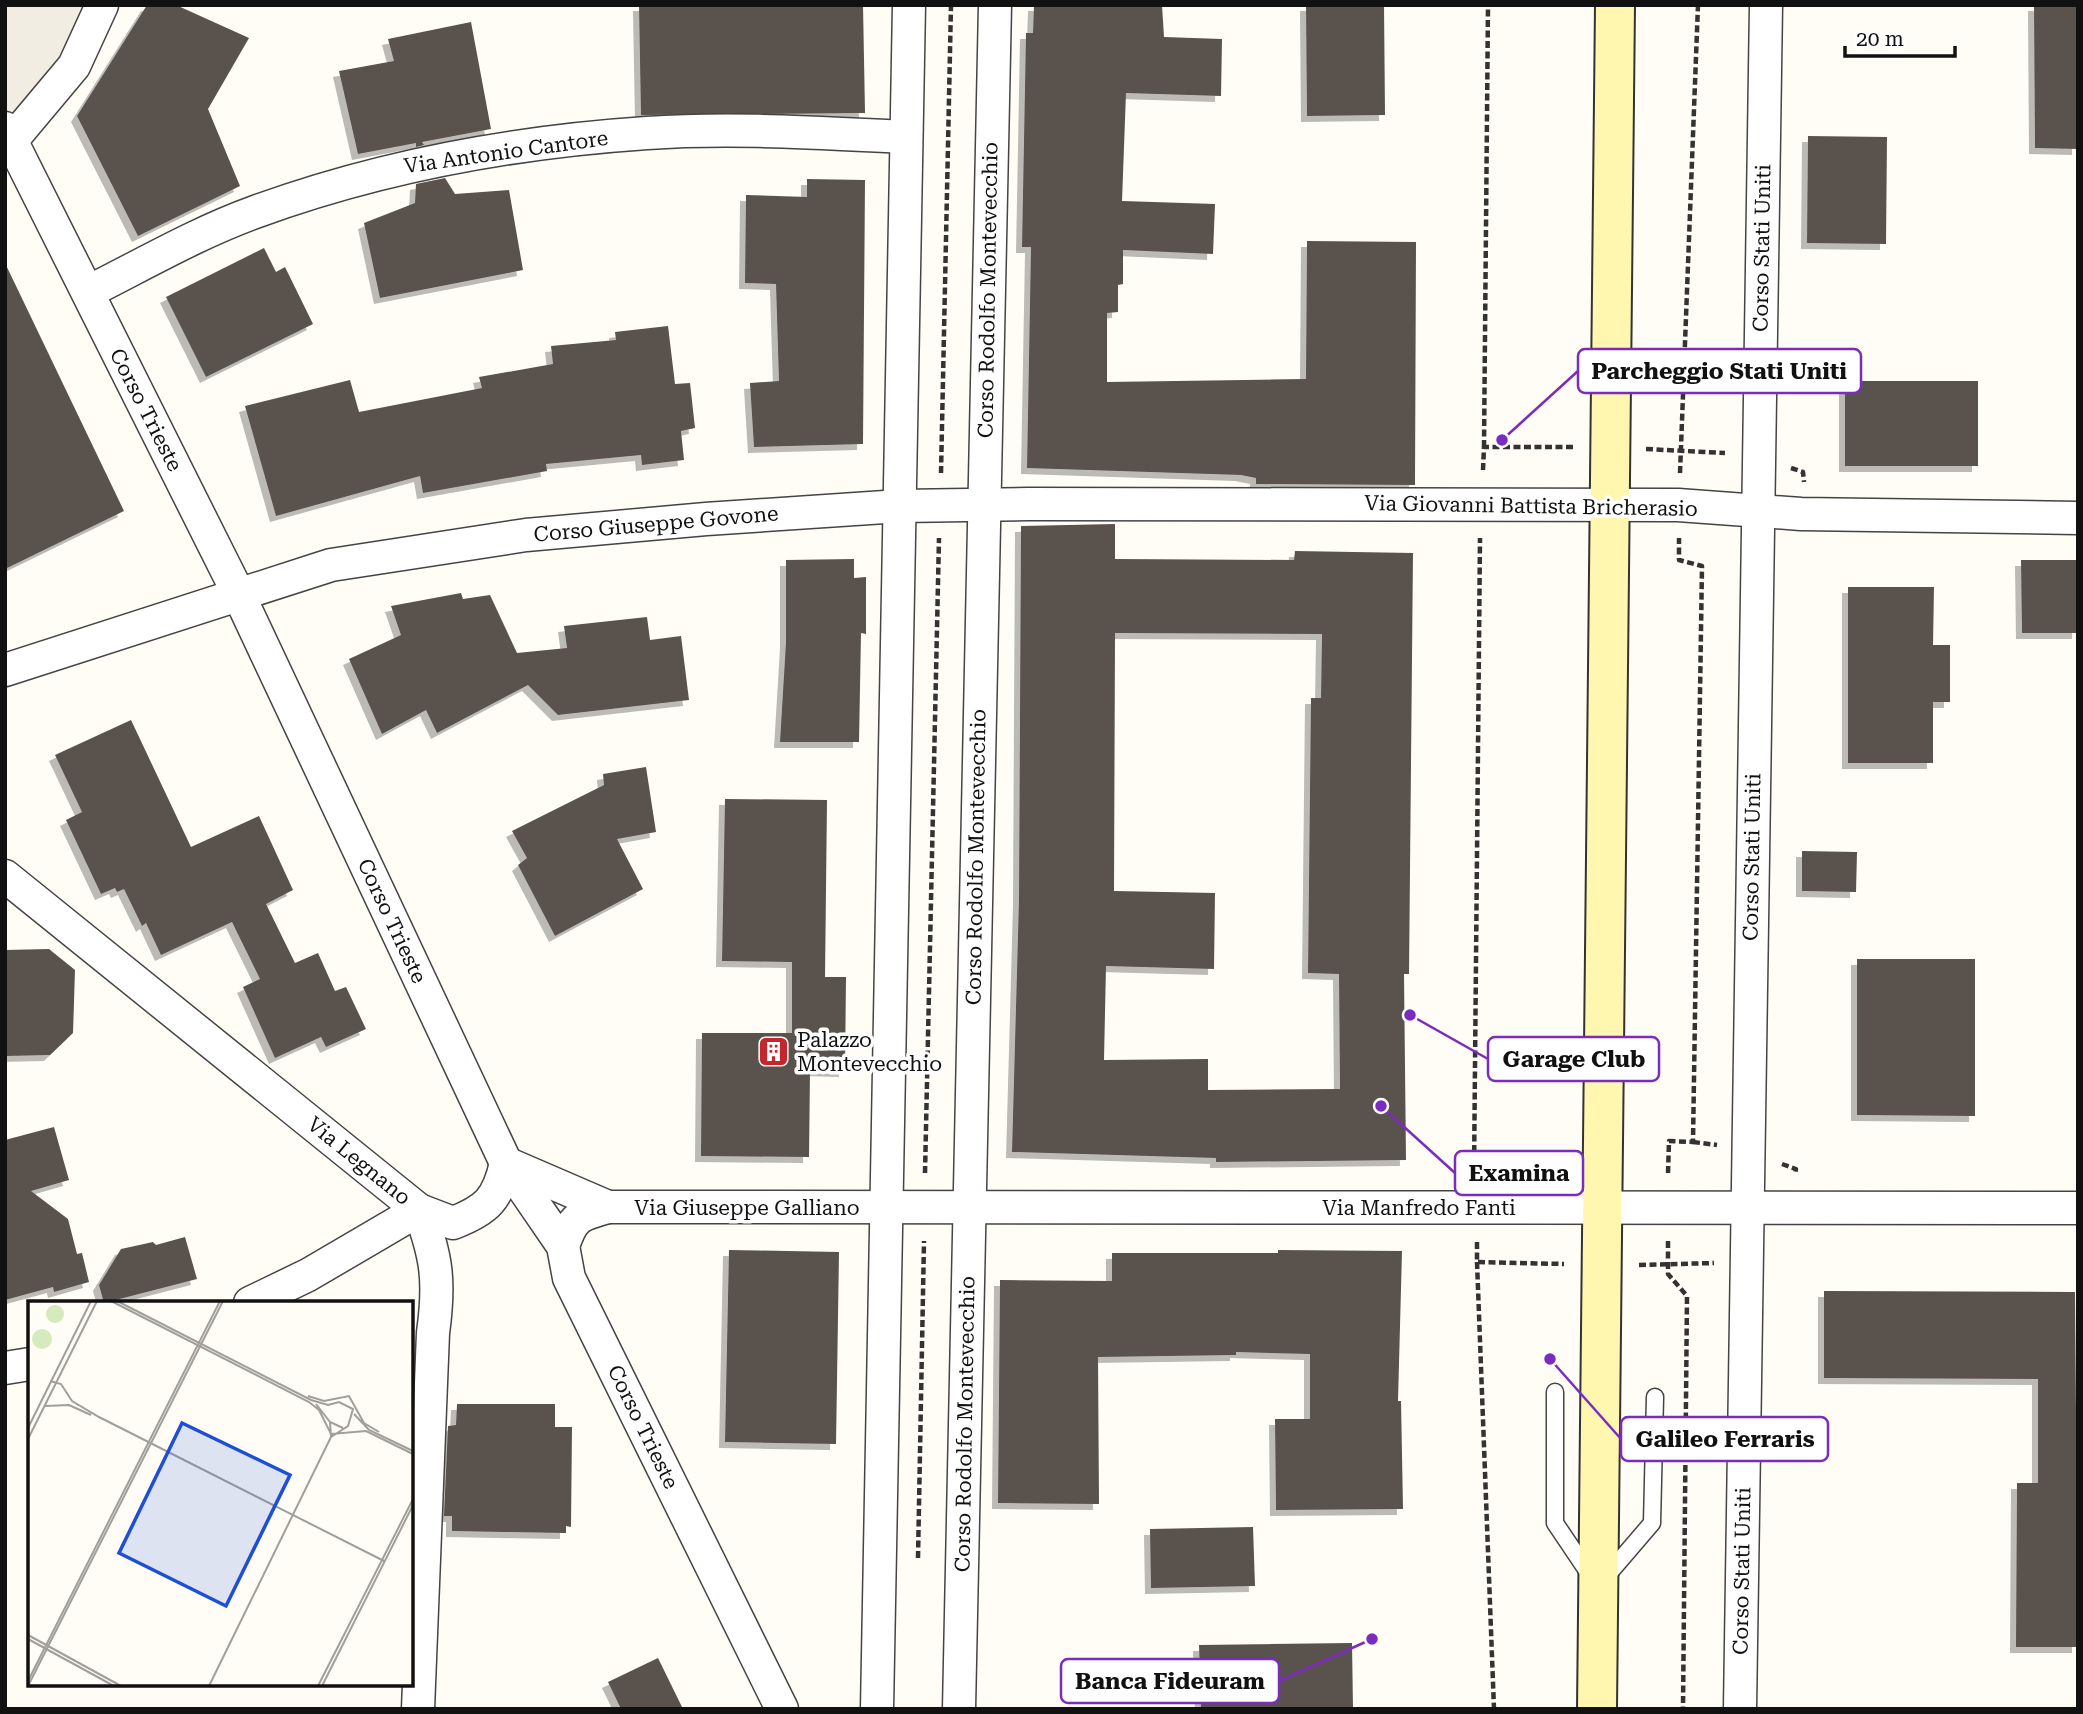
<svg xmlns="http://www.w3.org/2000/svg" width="2083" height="1714" font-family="'Roboto Serif',serif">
<defs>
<filter id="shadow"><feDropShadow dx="-6" dy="6" stdDeviation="0" flood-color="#0004"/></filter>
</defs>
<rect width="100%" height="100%" fill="#fffdf5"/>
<polygon fill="#f1ede2" points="5,5 86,5 65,59 5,127"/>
<g fill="#5a524d" fill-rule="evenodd" filter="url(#shadow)">
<polygon points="147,5 176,5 249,38 208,109 240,186 138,236 77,116"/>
<polygon points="639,5 863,5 865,113 641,115"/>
<polygon points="1034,5 1162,5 1164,37 1222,39 1221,96 1126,93 1122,201 1215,204 1213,254 1123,250 1123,284 1118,285 1118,312 1107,313 1107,382 1306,379 1307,241 1416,242 1415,485 1256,484 1256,478 1241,475 1027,468 1031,247 1022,247 1026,33 1033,33"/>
<polygon points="1306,5 1384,5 1385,115 1307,116"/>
<polygon points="2034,5 2078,5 2078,149 2035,148"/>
<polygon points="471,22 491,129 422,142 424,145 416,147 416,143 358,154 339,71 394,61 388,39"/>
<polygon points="1808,136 1887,137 1886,244 1807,243"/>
<polygon points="445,178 455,194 509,190 523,270 380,298 364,223 415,203 416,184"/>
<polygon points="807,179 865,180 863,444 754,447 750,383 779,381 776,284 745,283 746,195 807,197"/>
<polygon points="264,248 276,272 285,267 313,324 206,377 166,297"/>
<polygon points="5,263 124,511 5,569"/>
<polygon points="668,326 675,384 690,383 695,428 681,431 684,460 642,465 641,455 546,464 547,471 423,493 420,476 276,516 245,406 350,380 359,412 482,388 479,377 553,364 551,346 616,340 615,332"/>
<rect x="1845" y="381" width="133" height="85"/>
<path d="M1115,524V559L1294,560L1295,551L1413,553L1409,974H1404L1406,1160L1216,1162V1158L1012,1152L1019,899L1021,526ZM1115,633L1322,634L1321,698H1311L1308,973L1339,974L1340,1089L1208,1090V1059L1104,1060L1106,966L1214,969L1215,893L1114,891Z"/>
<polygon points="854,559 854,578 866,577 866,634 861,633 859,742 780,742 786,642 786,560"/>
<polygon points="2021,560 2078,560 2078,633 2022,633"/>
<polygon points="1848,587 1934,587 1933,645 1950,645 1950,702 1933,702 1933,763 1848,763"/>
<polygon points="461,593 463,599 490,595 517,653 567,648 564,626 647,617 650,640 681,636 689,700 558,715 528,685 437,733 426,710 382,734 349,659 401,635 391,606"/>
<polygon points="131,720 191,847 259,816 293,890 266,904 295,963 318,953 335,991 346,987 366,1029 326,1047 321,1037 275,1058 243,987 260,979 232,922 161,955 146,923 142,926 124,889 117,892 115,888 101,894 66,820 82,812 55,755"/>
<polygon points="646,767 656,832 617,839 643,889 555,936 518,865 527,858 512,831 604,785 603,774"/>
<polygon points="725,799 827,800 825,977 846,977 845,1071 810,1070 809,1157 701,1156 702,1033 792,1033 792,962 722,961"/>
<polygon points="1802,851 1857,852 1856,892 1802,891"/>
<polygon points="49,949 75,970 73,1033 50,1055 5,1056 5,950"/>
<polygon points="1857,959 1975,959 1975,1116 1857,1115"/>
<polygon points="54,1127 69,1180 31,1191 68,1219 77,1254 82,1253 89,1282 54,1292 53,1287 5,1300 5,1140"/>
<polygon points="185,1237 197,1279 104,1303 99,1285 121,1249 153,1242 156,1245"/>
<polygon points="729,1250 839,1252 836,1444 725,1442"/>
<polygon points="1278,1250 1402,1251 1398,1401 1401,1401 1403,1509 1276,1510 1275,1419 1310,1419 1310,1354 1236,1352 1236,1355 1098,1357 1099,1504 998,1503 1000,1280 1112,1281 1112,1253 1278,1253"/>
<polygon points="1824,1291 2075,1292 2078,1647 2016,1647 2017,1483 2038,1483 2038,1379 1824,1378"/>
<polygon points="457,1404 555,1404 555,1427 572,1427 571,1527 566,1526 566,1533 452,1531 452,1516 444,1516 448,1426 456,1425"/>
<polygon points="1253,1527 1255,1586 1151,1588 1150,1529"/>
<polygon points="1352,1643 1353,1709 1201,1709 1199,1645"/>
<polygon points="658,1658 683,1709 621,1709 608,1682"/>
</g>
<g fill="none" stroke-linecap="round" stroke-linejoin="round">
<defs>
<g id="lane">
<polyline points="1555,1392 1555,1523 1590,1575"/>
<polyline points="1604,1579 1652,1523 1655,1397"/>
</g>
<g id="street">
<polyline points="5,128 238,593 506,1163 563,1246 569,1278 782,1709"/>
<polyline points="5,144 12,140 74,66 102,5"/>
<path d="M88,292C142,265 197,233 255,212C381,166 513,142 647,133C733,127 820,133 906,137"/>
<polyline points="5,670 331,565 526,535 706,519 900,506 1028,504 1678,505 1801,514 2078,518"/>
<path d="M5,876L419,1210C437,1257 440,1282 433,1333L418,1709"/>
<polyline points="506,1163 608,1207"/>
<path d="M419,1210L453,1223C487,1210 498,1199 506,1163"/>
<path d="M563,1246C573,1217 578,1215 608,1207L2078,1208"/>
<polyline points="250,1303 308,1275 419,1210"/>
<polyline points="5,1368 30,1364"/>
<polyline points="877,1709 909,5"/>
<polyline points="959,1709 995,5"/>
<polyline points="1740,1709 1766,5"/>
</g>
<polyline id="secondary" points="1597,1709 1615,5"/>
</defs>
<use href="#lane" stroke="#444" stroke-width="19"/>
<use href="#street" stroke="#444" stroke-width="35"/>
<use href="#secondary" stroke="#333" stroke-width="42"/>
<g stroke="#333" stroke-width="4.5" stroke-dasharray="7 3.5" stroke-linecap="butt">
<polyline points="1484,447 1488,5"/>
<polyline points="1646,449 1725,453"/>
<polyline points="1791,468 1803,472 1804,482"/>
<polyline points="1483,470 1484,447 1575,447"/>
<polyline points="941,473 951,5"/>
<polyline points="1680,473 1698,5"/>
<polyline points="1693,1142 1717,1145"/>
<polyline points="1782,1164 1796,1169 1795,1174"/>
<polyline points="925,1173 939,538"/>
<polyline points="1474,1173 1480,538"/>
<polyline points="1668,1173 1669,1141 1693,1142 1702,566 1679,560 1679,538"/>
<polyline points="1668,1241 1668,1274 1687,1296 1683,1709"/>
<polyline points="1477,1242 1477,1262 1564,1264"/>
<polyline points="1477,1262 1494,1709"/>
<polyline points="1639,1265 1714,1263"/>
<polyline points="918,1558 924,1241"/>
</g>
<use href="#lane" stroke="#fff" stroke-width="16"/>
<use href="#street" stroke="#fff" stroke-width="32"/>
<use href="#secondary" stroke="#fff6b0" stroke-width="38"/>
</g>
<defs>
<symbol id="building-square" viewBox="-11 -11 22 22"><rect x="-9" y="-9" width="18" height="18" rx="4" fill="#c4262e" stroke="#fff"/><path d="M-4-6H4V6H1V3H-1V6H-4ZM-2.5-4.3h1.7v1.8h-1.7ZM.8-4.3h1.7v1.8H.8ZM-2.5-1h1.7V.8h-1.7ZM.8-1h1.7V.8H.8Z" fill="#fff"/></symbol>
</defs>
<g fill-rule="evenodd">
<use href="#building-square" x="756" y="1034" width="35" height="35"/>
</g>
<g text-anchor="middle" stroke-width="7" stroke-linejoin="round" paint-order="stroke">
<g font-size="21" fill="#111" stroke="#fff">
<text transform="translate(506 152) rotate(-8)" y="7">Via Antonio Cantore</text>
<text transform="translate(1762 248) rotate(-89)" y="7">Corso Stati Uniti</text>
<text transform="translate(988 290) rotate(-89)" y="7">Corso Rodolfo Montevecchio</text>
<text transform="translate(146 410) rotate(63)" y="7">Corso Trieste</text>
<text transform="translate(1531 506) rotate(1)" y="7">Via Giovanni Battista Bricherasio</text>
<text transform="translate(656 524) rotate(-5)" y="7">Corso Giuseppe Govone</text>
<text transform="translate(976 857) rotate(-89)" y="7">Corso Rodolfo Montevecchio</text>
<text transform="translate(1752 857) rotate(-89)" y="7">Corso Stati Uniti</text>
<text transform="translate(392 921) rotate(65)" y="7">Corso Trieste</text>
<text transform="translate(359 1161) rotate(39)" y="7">Via Legnano</text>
<text x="747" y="1215">Via Giuseppe Galliano</text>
<text x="1419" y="1215">Via Manfredo Fanti</text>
<text transform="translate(965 1424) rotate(-89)" y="7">Corso Rodolfo Montevecchio</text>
<text transform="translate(643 1427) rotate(64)" y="7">Corso Trieste</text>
<text transform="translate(1742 1571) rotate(-89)" y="7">Corso Stati Uniti</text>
</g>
<g font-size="21" fill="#111" stroke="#fff" text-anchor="start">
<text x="797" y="1047">Palazzo<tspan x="797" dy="24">Montevecchio</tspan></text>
</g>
</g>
<g transform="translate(28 1301)">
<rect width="385" height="385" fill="#fffdf5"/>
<path d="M18 13a9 9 0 1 1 18 0a9 9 0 1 1-18 0ZM4 38a10 10 0 1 1 20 0a10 10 0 1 1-20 0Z" fill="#d5ebbd"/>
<path fill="none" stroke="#a09f9a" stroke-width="2" d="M83,0L281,101L291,109L303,133L338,130L385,153M89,0L283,99L300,104L311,101L325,108L320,125L303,136M22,80L33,83L44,100L71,116L356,260M280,95L296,100L321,95L336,122L351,131M288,103L302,121L315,127M17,105L41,104L63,114M326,113L341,129L385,150M0,127L63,0M0,138L69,0M0,334L93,385M0,338L86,385M0,380L192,0M0,385L195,0M181,385L303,136L302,121M290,385L385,198M294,385L385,204"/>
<path fill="#1d4ed8" fill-opacity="0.15" stroke="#1d4ed8" stroke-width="3.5" d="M154,122L262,174L198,305L91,252Z"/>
<rect width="385" height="385" fill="none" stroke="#111" stroke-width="3.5"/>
</g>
<path fill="none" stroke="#7b2cbf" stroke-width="2.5" d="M1502 440L1578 371M1410 1015L1488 1059M1381 1106L1455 1173M1550 1359L1621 1439M1372 1639L1279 1681"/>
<g fill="#7b2cbf" stroke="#fff" stroke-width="2.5">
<circle cx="1502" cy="440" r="7"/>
<circle cx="1410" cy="1015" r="7"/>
<circle cx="1381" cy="1106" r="7"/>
<circle cx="1550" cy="1359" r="7"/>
<circle cx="1372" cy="1639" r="7"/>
</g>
<g fill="#fff" stroke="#7b2cbf" stroke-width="2.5">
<rect x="1578" y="349" width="283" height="44" rx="7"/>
<rect x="1488" y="1037" width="171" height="44" rx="7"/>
<rect x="1455" y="1151" width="128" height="44" rx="7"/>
<rect x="1621" y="1417" width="207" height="44" rx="7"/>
<rect x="1061" y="1659" width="218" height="44" rx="7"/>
</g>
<g font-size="23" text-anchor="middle" font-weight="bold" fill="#111">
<text x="1719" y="379">Parcheggio Stati Uniti</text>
<text x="1574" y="1067">Garage Club</text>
<text x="1519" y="1181">Examina</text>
<text x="1725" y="1447">Galileo Ferraris</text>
<text x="1170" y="1689">Banca Fideuram</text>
</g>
<rect width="2083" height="1714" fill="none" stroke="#111111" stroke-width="14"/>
<path d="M1845 46v10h110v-10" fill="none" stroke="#111111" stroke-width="3.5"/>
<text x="1856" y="46" font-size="21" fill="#111111" stroke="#ffffff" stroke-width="5" paint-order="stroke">20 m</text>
</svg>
